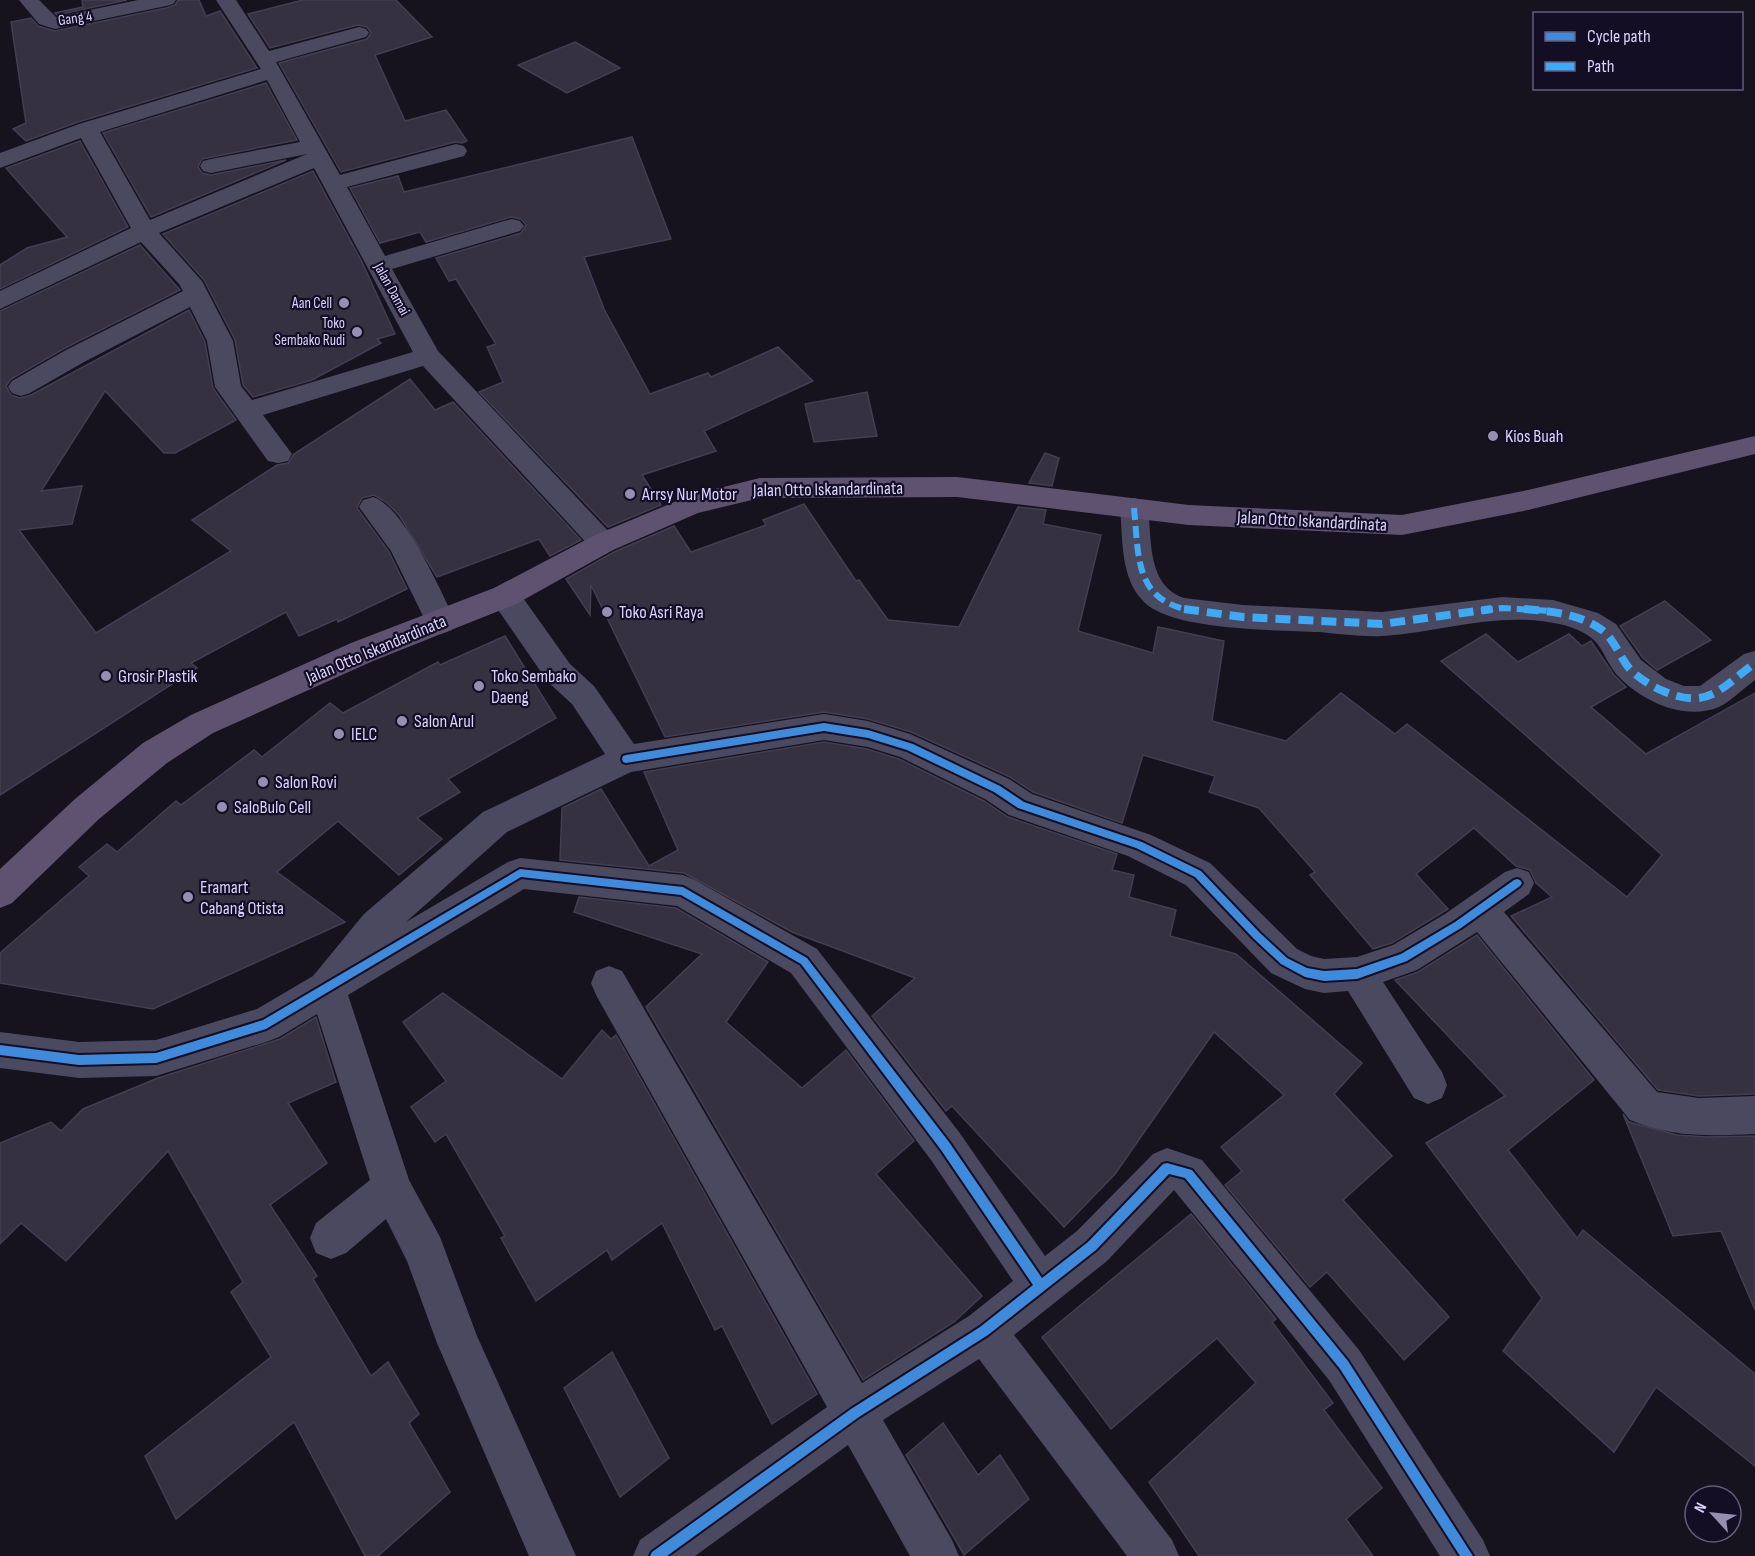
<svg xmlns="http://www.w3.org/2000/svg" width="1755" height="1556" font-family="'Sofia Sans Condensed',sans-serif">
<rect width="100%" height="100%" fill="#16131f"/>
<g fill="#353141" stroke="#433e53" stroke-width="1.5">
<polygon points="82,0 127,0 57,15 55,13 83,7"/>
<polygon points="178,0 199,0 206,16 220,11 257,68 78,122 26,141 13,129 26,123 11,22 31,18 38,26 55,31 166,8 175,5"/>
<polygon points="303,0 396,0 432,37 375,55 405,121 446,110 467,141 462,143 455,142 341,172 279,63 367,39 371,33 367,27 358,25 270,48 248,14"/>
<polygon points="575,42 620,68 567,93 518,65"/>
<polygon points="266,83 297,140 202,159 198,167 202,173 211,175 286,160 151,217 103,133"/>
<polygon points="632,137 671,239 584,257 604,309 650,394 708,373 711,377 778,347 813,381 704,431 716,451 642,475 661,505 608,527 479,392 503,382 487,347 496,344 456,279 449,281 436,258 521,233 526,225 521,219 511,217 426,242 420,232 380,243 350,188 398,176 404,192"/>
<polygon points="80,141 128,227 0,289 0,265 27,248 67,237 6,168"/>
<polygon points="313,171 362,262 395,334 377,339 381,343 312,380 253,397 243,385 235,340 204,280 163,234"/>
<polygon points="140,245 180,290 65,348 11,379 6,386 11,395 20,398 31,395 189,310 205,342 213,388 236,420 175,453 164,453 105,391 41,491 82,486 72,524 19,530 96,633 231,551 192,520 277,465 288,463 294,454 410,379 435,410 453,402 581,540 550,556 539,539 437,577 399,515 386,502 374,495 362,498 357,508 389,552 407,589 338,622 337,619 299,636 286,612 191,663 197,668 0,795 0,311"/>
<polygon points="867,392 877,436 814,442 805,404"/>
<polygon points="1045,453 1059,458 1052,486 1029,483"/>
<polygon points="804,504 856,581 859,580 888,620 959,627 1018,507 1046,510 1043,524 1101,535 1078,631 1153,653 1158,627 1224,641 1212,721 1286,741 1341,693 1395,734 1407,724 1627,897 1662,855 1441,661 1486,634 1518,662 1569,634 1582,646 1591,641 1614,675 1626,687 1591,707 1646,754 1755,693 1755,1094 1699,1096 1658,1090 1511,916 1552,897 1536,883 1530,870 1516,866 1474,828 1416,874 1448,909 1392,943 1373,949 1310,875 1315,872 1259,808 1209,792 1215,776 1143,755 1122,823 1033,792 1010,777 911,732 868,719 824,712 665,737 591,585 590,615 566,579 614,552 674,526 691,552 766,525 763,520"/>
<polygon points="1665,601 1711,640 1657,670 1643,658 1620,626"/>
<polygon points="505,636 556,718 448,779 460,792 417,818 442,839 399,875 338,821 277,872 345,922 153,1009 0,983 0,953 89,876 79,867 107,844 117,852 176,801 181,805 254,750 262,757 330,703 343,713 438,662 440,665"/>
<polygon points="824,742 867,749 899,759 984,801 1008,817 1117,854 1112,870 1134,875 1129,897 1176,910 1170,936 1236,954 1362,1063 1334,1094 1392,1156 1343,1200 1449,1317 1404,1360 1327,1272 1310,1287 1225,1185 1242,1171 1221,1147 1284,1095 1214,1032 1115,1174 1064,1227 952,1106 946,1111 872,1016 915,978 792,932 684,873 560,860 562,808 601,789 649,866 678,850 644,772"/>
<polygon points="579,897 676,908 768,962 726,1022 802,1088 846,1050 914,1141 876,1174 982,1296 954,1322 863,1380 646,1007 702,954 574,912"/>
<polygon points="1477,935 1594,1080 1508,1150 1577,1238 1583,1230 1755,1374 1755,1466 1656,1387 1614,1452 1503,1351 1542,1298 1426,1143 1505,1096 1395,980 1418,972"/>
<polygon points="443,993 562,1079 602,1030 611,1039 616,1035 817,1394 772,1424 722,1326 715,1330 662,1223 612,1260 607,1250 536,1301 501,1238 505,1236 446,1134 435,1142 411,1107 446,1081 403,1022"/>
<polygon points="316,1017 336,1082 288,1103 327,1163 270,1205 317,1276 313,1279 371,1376 388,1362 419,1414 409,1423 450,1492 378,1556 365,1556 294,1422 176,1519 145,1456 271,1357 231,1292 243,1282 168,1151 66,1261 21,1223 0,1244 0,1143 51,1122 61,1131 83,1109 158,1078 280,1039"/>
<polygon points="1623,1114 1629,1122 1677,1135 1707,1137 1755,1136 1755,1310 1721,1231 1673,1236"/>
<polygon points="1191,1214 1276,1319 1272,1322 1333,1403 1324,1410 1382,1488 1346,1519 1373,1556 1199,1556 1149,1482 1256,1383 1217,1338 1111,1429 1042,1337"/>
<polygon points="612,1352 669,1458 620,1497 564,1388"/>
<polygon points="943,1423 978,1475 1000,1455 1029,1499 964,1555 906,1455"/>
</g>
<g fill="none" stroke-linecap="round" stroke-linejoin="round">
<g fill="#4b4960" fill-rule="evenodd">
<polygon points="19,0 39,0 56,17 138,0 176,0 173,4 166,6 55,29 39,24"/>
<path d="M216,0H236L269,51L359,27L366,29L369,33L366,37L276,62L340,175L456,144L464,146L467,151L464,156L347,187L385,256L504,221L512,219L520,221L524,226L520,231L392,269L438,351L613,536L617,543L613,550L603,554L593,550L423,366L263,415L292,454L288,461L278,463L268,461L215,387L207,341L190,307L84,362L30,393L21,396L12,393L8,387L12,381L66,350L183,291L179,284L141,242L0,309V291L131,228L81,138L0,168V153L79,124L261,69ZM267,80L300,142L211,159L203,161L200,166L203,171L211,173L307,154L150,220L100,132ZM314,168L413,352L252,400L241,386L233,341L202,281L159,233Z"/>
<path d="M373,497C404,506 441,592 456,622L452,630L441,634L430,630L391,551L359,507L363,500Z"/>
<path d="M1134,498L1144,501L1148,508C1152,540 1147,585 1184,598L1243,605L1382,612L1502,597L1553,600L1598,613L1616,624L1641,660L1666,679L1684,686H1700L1744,654L1755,651V680C1744,688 1731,701 1719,707C1685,721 1644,702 1620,678C1609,668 1605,652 1595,641C1585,631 1567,625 1554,623C1497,612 1440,632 1383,636C1362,637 1340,634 1320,632C1279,630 1172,631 1144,602C1120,578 1123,540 1120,508L1124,501Z"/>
<path d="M505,585L516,588L570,664L594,686L634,744L824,714L868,721L910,734L1009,779L1032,794L1151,835L1210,863L1297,949L1311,956L1324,959L1357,957L1393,945L1445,914L1505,872L1517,868L1529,872L1534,883L1529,894L1504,912L1657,1092L1699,1098L1755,1096V1134C1709,1136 1674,1138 1630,1120L1477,932L1417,970L1383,982L1442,1072L1447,1085L1442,1098L1428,1104L1414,1098L1348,991L1324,993L1305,989L1271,973L1186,885L1128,856L1009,815L985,799L900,757L868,747L824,740L631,772L507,832L406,922L508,862L520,858L683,875L695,880L817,949L959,1132L1045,1256L1077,1231L1153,1154L1167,1148L1202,1160L1359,1350L1483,1540L1490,1556H1440L1329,1380L1174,1190L1107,1261L1014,1335L1172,1540L1179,1556H1127L979,1359L883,1420L952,1540L959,1556H910L848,1445L695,1556H633L640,1540L827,1407L596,995L591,983L596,971L609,966L622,971L862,1383L969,1316L1013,1281L931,1160L791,973L677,906L524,889L348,995L409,1180L440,1237L477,1336L576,1556H529L437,1343L407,1261L386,1219L346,1253L331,1259L316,1253L310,1238L316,1223L370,1180L317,1014L279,1037L266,1042L156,1076L79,1078L0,1068V1032L79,1042L156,1040L257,1009L313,976L364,914L483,812L605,754L572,704L548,682L494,604L490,596L494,588Z"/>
</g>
<polygon fill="#5f5271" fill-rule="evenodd" points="1755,436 1755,454 1528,510 1402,535 1189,525 957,497 760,498 698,513 613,550 516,604 373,661 213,733 167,763 99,819 12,903 0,908 0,869 75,799 143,743 191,715 351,643 494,588 593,536 691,495 760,478 957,477 1189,505 1402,515 1528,490"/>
<g stroke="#3fa9f5" stroke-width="6" stroke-dasharray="12 6" stroke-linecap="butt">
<path d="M1134,508C1139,558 1134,603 1196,611"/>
<polyline points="1481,611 1502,608 1549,611"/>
</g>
<g stroke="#3fa9f5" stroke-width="8" stroke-dasharray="15 8" stroke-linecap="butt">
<polyline points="1184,609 1243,617 1382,624 1492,609"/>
<path d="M1524,609C1551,611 1580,614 1602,630C1614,639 1620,657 1629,668C1637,677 1651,686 1663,691C1708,710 1720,689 1755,663"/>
</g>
<defs>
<g id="cycleway">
<polygon points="824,723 868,730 913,744 1000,786 1024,802 1142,842 1201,871 1260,933 1287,958 1307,968 1324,971 1357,969 1401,954 1455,922 1514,880 1517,879 1520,880 1522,883 1520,886 1461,928 1407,961 1357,979 1324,981 1305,977 1281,964 1254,939 1195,877 1136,848 1018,808 994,792 907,750 868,738 824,731 626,763 623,762 622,759 623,756 626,755"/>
<polygon points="520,869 683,887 807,958 949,1142 1042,1278 1088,1242 1163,1164 1167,1163 1192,1170 1348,1361 1473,1556 1460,1556 1340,1369 1185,1178 1169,1174 1096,1250 988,1335 859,1417 667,1556 650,1556 652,1552 851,1409 980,1327 1033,1285 941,1150 801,964 681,895 521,877 266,1029 156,1063 79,1065 0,1055 0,1045 79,1055 156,1053 263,1020"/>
</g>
</defs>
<use href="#cycleway" stroke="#140e24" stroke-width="4"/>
<use href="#cycleway" fill="#408adc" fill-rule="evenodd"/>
</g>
<g fill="#958fb1" stroke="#140e24" stroke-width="2">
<circle cx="344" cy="303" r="6"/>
<circle cx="357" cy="332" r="6"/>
<circle cx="1493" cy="436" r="6"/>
<circle cx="630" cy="494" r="6"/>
<circle cx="607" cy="612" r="6"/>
<circle cx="106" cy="676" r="6"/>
<circle cx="479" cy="686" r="6"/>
<circle cx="402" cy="721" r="6"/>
<circle cx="339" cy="734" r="6"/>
<circle cx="263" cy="782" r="6"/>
<circle cx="222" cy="807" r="6"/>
<circle cx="188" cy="897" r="6"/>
</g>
<g text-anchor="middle" stroke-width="4.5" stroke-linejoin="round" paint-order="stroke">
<g font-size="15" fill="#dad2ff" stroke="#140e24">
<text transform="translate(75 18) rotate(-8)" y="5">Gang 4</text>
<text transform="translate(392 289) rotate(61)" y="5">Jalan Damai</text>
</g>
<g font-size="15" fill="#dad2ff" stroke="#140e24" text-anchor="end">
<text x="332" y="308">Aan Cell</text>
<text x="345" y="328">Toko<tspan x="345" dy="17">Sembako Rudi</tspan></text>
</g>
<g font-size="18" fill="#dad2ff" stroke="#140e24" text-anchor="start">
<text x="1505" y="442">Kios Buah</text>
<text x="642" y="500">Arrsy Nur Motor</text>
<text x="619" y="618">Toko Asri Raya</text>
<text x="118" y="682">Grosir Plastik</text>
<text x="491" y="682">Toko Sembako<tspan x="491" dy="21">Daeng</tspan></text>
<text x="414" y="727">Salon Arul</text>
<text x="351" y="740">IELC</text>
<text x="275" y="788">Salon Rovi</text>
<text x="234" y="813">SaloBulo Cell</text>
<text x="200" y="893">Eramart<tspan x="200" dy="21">Cabang Otista</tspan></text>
</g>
<g font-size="18" fill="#dad2ff" stroke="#140e24">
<text transform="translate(828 489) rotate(-1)" y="6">Jalan Otto Iskandardinata</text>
<text transform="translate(1312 521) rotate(3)" y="6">Jalan Otto Iskandardinata</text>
<text transform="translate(376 649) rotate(-23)" y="6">Jalan Otto Iskandardinata</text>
</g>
</g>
<rect x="1533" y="12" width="210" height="78" fill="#140e24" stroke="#635c7c" stroke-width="1.5"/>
<rect x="1545" y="32" width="30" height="9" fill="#408adc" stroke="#635c7c" stroke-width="1.5"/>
<text x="1587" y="42" font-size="18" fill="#dad2ff">Cycle path</text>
<rect x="1545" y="62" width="30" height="9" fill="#3fa9f5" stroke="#635c7c" stroke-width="1.5"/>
<text x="1587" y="72" font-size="18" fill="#dad2ff">Path</text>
<g transform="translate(1713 1514) rotate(297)"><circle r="28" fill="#140e24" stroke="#635c7c" stroke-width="1.5"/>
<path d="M0-4.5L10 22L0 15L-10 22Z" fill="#958fb1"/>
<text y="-9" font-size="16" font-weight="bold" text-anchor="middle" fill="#dad2ff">N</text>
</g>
</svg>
